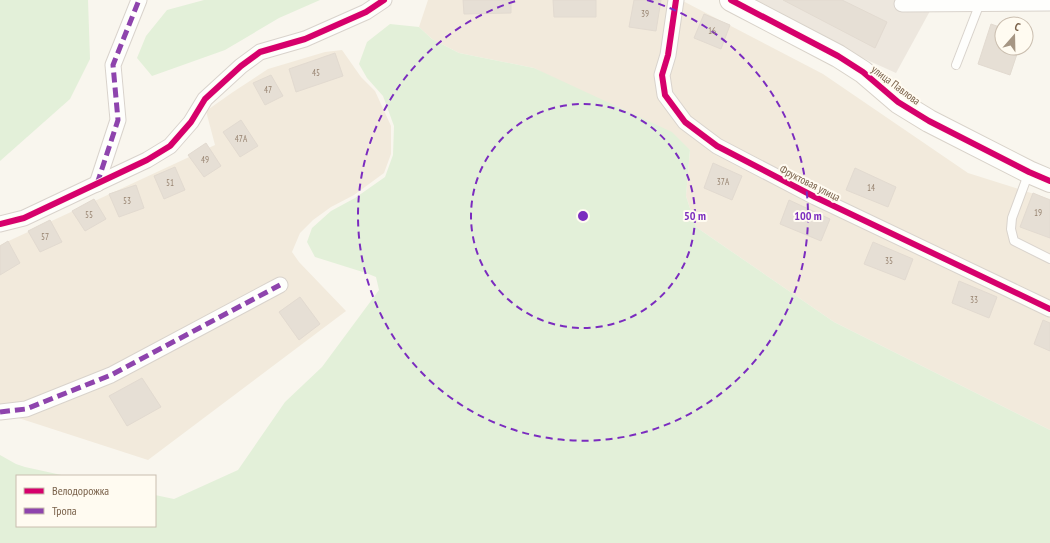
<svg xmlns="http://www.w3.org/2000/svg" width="1050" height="543" font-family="'PT Sans Narrow',sans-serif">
<rect width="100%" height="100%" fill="#f9f6ee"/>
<g fill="#f2eadc">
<polygon points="428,0 681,0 823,74 968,173 1050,199 1050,430 834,322 696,227 686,196 690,150 534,68 459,53 432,39 419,27"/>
<polygon points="342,50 361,77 375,91 391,126 391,154 384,173 354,195 331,207 313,220 300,233 292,252 299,262 346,311 148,460 0,412 0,245 215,145 206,111 233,92 268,69 325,52"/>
</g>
<polygon fill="#ede7de" points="734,0 936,0 896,73"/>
<g fill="#e3f0d9">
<polygon points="0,0 88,0 90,59 70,99 0,161"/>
<polygon points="204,0 320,0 279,18 225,50 152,76 137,58 146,36 167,10"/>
<polygon points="390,24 419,27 432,39 459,53 534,68 672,132 690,150 686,196 696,227 834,322 1050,430 1050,543 0,543 0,455 16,464 25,467 66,476 17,476 17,526 155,526 155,495 174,499 238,470 285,402 322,367 379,290 376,277 366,273 315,257 307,242 312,228 331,211 355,198 385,177 393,155 394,126 383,96 367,78 359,64 367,42"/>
</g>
<g fill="#e6dfd5" stroke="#e2dad0">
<polygon points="463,0 511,0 511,13 464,14"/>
<polygon points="553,0 596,0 596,17 554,17"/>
<polygon points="634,0 661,0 656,31 629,27"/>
<polygon points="783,0 842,0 887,22 875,48"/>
<polygon points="704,14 730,25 721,49 694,38"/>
<polygon points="991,24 1002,28 1002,48 1019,48 1010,75 978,64"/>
<polygon points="335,53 343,76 296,92 289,69"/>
<polygon points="271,75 283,96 265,105 253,83"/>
<polygon points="241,120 258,146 240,157 223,132"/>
<polygon points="206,143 221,166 204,177 188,155"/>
<polygon points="713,163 742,176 732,200 704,188"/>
<polygon points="175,167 185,190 164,199 154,176"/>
<polygon points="855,168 896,187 888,207 846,190"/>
<polygon points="136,185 144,208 119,217 109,194"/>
<polygon points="1033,193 1050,200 1050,238 1020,227"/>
<polygon points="94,199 106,219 85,231 72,211"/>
<polygon points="789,200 830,219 821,241 780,224"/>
<polygon points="50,220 62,242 40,252 28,231"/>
<polygon points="8,241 20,263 0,275 0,246"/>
<polygon points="873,242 913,259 905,280 864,264"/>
<polygon points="959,281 997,297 989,318 952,303"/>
<polygon points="300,297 320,324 299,340 279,312"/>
<polygon points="1043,320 1050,323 1050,351 1034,344"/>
<polygon points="142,378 161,407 127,426 109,396"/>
</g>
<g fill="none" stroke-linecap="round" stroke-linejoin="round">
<defs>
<g id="lane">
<polyline points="956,65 980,3"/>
<polyline points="1029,172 1012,218 1011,229 1014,241 1050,259"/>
</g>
<g id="street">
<polyline points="676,0 668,55 662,75 665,95 685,122 717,146 815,197 1050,309"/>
<polyline points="902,4 1050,3"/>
<polyline points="97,184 118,120 113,65 139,0"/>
<polyline points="0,224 24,218 147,160 170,146 191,122 205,99 241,66 260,52 305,39 366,12 384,0"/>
<polyline points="0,412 26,409 111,375 280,285"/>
</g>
<polyline id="secondary" points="731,0 838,56 863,72 898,102 929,121 1029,172 1050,181"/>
</defs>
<use href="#lane" stroke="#d9d3cc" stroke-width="10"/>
<use href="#street" stroke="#d9d3cc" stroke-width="17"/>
<use href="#secondary" stroke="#d8d2c9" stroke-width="24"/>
<use href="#lane" stroke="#fefefc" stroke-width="8"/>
<use href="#street" stroke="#fefefc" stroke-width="15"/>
<use href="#secondary" stroke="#fefefc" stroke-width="22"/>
<g stroke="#8e44ad" stroke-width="5" stroke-dasharray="10 5" stroke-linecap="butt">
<polyline points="97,184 118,120 113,65 139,0"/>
<polyline points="0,412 26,409 111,375 280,285"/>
</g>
<defs>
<g id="cycleway">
<polyline points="676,0 668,55 662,75 665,95 685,122 717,146 815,197 1050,309"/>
<polyline points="731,0 838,56 863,72 898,102 929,121 1029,172 1050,181"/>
<polyline points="0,224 24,218 147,160 170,146 191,122 205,99 241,66 260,52 305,39 366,12 384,0"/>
</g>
</defs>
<use href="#cycleway" stroke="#fffbf1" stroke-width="8"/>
<use href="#cycleway" stroke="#d6006c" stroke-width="6"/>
</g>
<g fill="none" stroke="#7b2cbf" stroke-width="2" stroke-dasharray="7 5">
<circle cx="583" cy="216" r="112"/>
<path d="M647 0A225 225 0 1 1 519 0"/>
</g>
<g text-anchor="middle" stroke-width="4" stroke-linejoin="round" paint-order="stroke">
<g font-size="9" fill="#978370">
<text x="645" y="17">39</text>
<text x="712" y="34">16</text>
<text x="316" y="76">45</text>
<text x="268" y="93">47</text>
<text x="241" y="142">47А</text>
<text x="205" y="163">49</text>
<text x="723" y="185">37А</text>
<text x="170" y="186">51</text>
<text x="871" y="191">14</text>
<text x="127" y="204">53</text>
<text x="1038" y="216">19</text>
<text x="89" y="218">55</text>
<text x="45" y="240">57</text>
<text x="889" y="264">35</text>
<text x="974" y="303">33</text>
</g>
<g font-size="11" fill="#7a624b" stroke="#fffbf1">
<text transform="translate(896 85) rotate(37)" y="4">улица Павлова</text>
<text transform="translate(810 183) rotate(27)" y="4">Фруктовая улица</text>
</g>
</g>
<circle cx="583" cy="216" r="6" fill="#7b2cbf" stroke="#fffbf1" stroke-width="2"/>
<g font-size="12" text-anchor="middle" font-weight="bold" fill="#7b2cbf" stroke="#fffbf1" stroke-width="4" stroke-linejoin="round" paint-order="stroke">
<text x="695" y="220">50 m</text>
<text x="808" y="220">100 m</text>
</g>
<rect x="16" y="475" width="140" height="52" fill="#fffbf1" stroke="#cabeaf"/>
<rect x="24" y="488" width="20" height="6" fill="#d6006c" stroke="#cabeaf"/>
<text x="52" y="495" font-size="12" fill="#7a624b">Велодорожка</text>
<rect x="24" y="508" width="20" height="6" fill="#8e44ad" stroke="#cabeaf"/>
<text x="52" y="515" font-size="12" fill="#7a624b">Тропа</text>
<g transform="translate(1014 36) rotate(20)"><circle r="19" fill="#fffbf1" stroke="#cabeaf"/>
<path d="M0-3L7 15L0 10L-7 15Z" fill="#a69684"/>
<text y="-6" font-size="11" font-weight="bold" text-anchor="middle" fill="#7a624b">С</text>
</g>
</svg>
